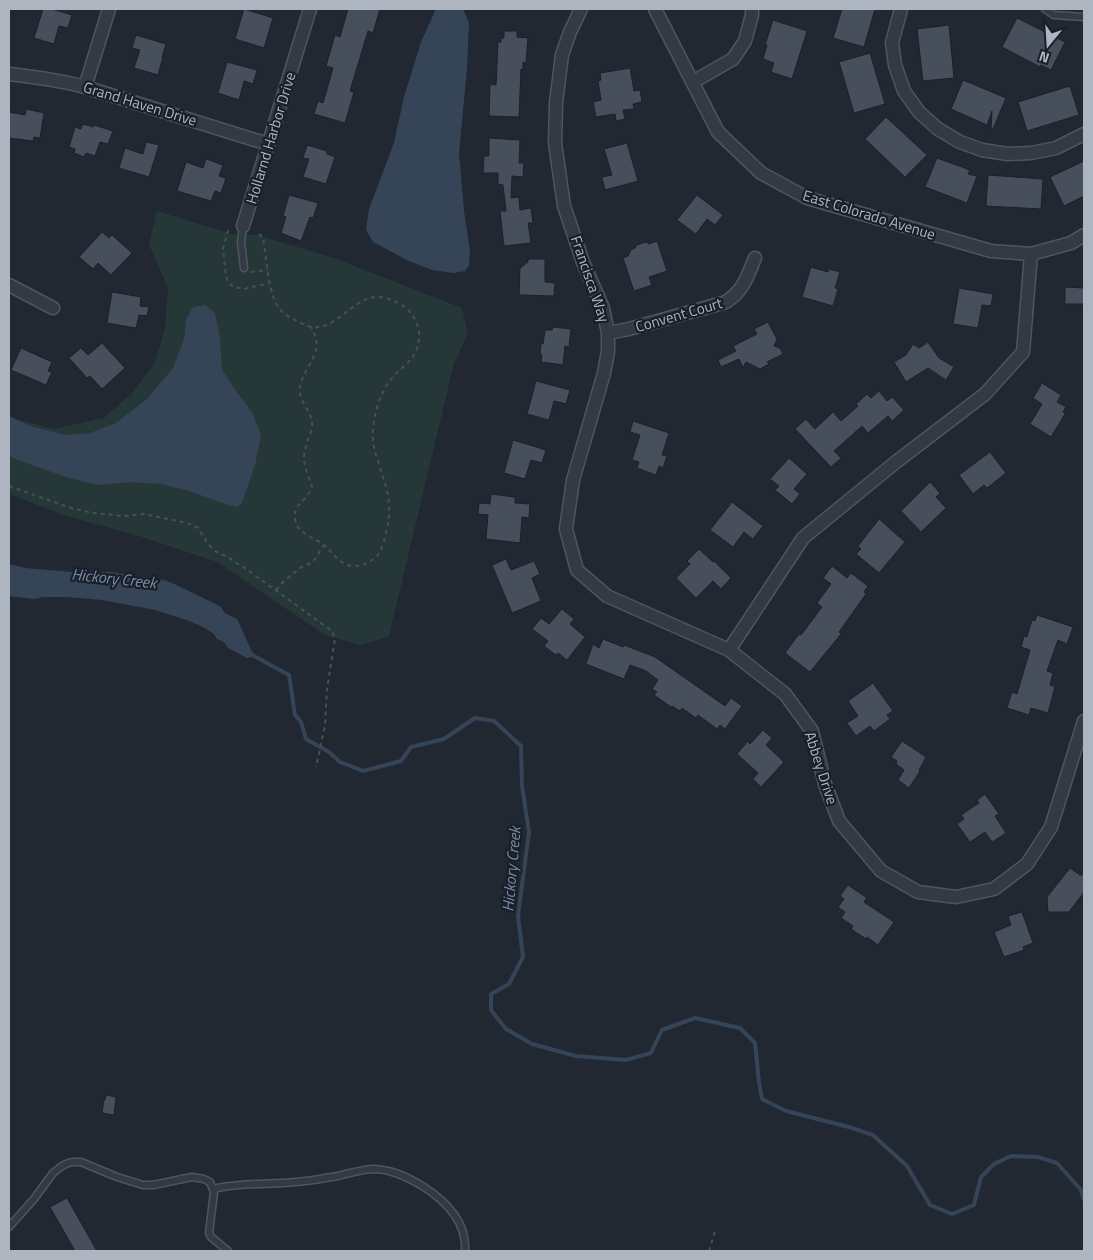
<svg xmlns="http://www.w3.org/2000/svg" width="1093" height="1260" font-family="'Titillium Web',sans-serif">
<rect width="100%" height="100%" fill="#212832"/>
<polygon fill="#263737" points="157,211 232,234 257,235 334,258 462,308 468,334 454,363 389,636 361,645 325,635 217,562 139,536 66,516 9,494 9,427 11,418 54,429 104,418 132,393 155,363 165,328 168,288 149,245"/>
<g fill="#364458">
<polygon points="436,9 463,9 469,23 467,68 459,153 464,211 470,251 469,265 465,271 454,273 432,270 409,261 373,242 366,230 369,209 394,143 404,97 421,42"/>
<polygon points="205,305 215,313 220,338 222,370 236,391 252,412 261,435 255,465 242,503 237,507 228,505 189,491 161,484 131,482 98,485 66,477 18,460 9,456 9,416 30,426 65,435 90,433 116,423 147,399 173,368 184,339 186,320 193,307"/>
<polygon points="9,564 25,568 72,572 81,569 97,572 111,572 163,580 172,583 220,606 225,613 237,619 254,656 247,658 228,648 224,642 217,639 214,634 205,628 187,620 155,610 102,600 67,597 43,597 35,599 9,596"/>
</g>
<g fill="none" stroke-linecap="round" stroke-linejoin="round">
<polyline stroke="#364458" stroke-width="4" points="250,653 254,656 289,675 295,715 301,722 306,739 329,752 340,762 363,771 401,761 411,747 444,739 475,718 494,721 521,746 522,786 529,832 518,916 523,957 509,984 491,994 491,1010 506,1029 532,1044 576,1056 626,1060 651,1053 662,1030 695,1018 740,1028 755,1043 759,1082 762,1099 786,1111 849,1127 873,1135 907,1166 930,1205 952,1214 974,1205 981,1177 994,1164 1011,1156 1038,1157 1057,1163 1081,1190 1084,1200"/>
</g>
<g fill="#474f5c" stroke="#1b212a">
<polygon points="43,9 52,9 72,15 68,28 59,26 54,44 34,38"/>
<polygon points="244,9 273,18 264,48 235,39"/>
<polygon points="348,9 380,9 373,33 368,31 350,91 354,92 345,123 314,114 318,101 323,103 333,68 326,66 335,35 340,37"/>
<polygon points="842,9 875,9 864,47 833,38"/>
<polygon points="1017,18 1065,42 1051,70 1041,65 1040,67 1002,47"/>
<polygon points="773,20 807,31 792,79 771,72 774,63 763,59 767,45 765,45"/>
<polygon points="949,25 954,78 923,81 917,29"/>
<polygon points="504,31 517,31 517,37 528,38 526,63 523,62 523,70 521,69 519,117 489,116 490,84 496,85 498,42 501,42 501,38 504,38"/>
<polygon points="136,35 166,44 162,57 163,57 158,75 134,68 140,50 132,48"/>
<polygon points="870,53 885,104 854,113 839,62"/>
<polygon points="227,62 257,70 253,84 244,81 239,100 218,93"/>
<polygon points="630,68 634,91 640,90 642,102 633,104 634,109 623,110 625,119 616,121 615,114 596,117 593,102 601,100 598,81 601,80 600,73"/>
<polygon points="963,80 1006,98 993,129 991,129 992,111 987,125 951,109"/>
<polygon points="1070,86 1079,115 1027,131 1018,102"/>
<polygon points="26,109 44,113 40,138 34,137 33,141 9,138 9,112 25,115"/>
<polygon points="886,117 927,155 905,177 865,139"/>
<polygon points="83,124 93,127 94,125 113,131 108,144 100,142 95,156 86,153 84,157 74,153 75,149 69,147 75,127 81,129"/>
<polygon points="489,138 520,140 519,163 524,163 523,177 512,176 511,198 519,197 520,210 531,208 533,223 528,223 531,243 504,246 500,211 506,211 503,185 498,184 498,173 483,173 484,156 489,156"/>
<polygon points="146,142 159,145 149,177 119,168 125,148 143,154"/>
<polygon points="627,143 638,181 605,190 602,177 612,175 604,149"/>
<polygon points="307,145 327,151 327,154 335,157 326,184 303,177 309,159 303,158"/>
<polygon points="937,158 970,170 968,174 977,176 967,203 925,187"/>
<polygon points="206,159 223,165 219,176 226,178 221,193 215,191 211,201 177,191 186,162 203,168"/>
<polygon points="1084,161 1084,196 1064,206 1050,177"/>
<polygon points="988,175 1043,179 1041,209 986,206"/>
<polygon points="289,195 318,203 313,218 310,217 301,241 281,233 286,217 283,216"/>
<polygon points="697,195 723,215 715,225 707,219 696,234 677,220"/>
<polygon points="102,232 109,238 112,235 132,253 111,275 98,263 93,269 79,257"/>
<polygon points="657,241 667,271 649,277 652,285 634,291 623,258 628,256 631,250 635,248 637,245 646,242 649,244"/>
<polygon points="528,259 545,259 545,282 555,283 554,296 519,295 520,268 528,262"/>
<polygon points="811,267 828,272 829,269 840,272 835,288 838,289 833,306 802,297"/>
<polygon points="1065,287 1084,288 1084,304 1065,304"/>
<polygon points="959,288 993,294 991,306 982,305 978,328 953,324"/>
<polygon points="112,292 141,297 140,306 149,307 147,316 139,315 136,328 107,323"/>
<polygon points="768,322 777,339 774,346 780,348 783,354 767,362 769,364 760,369 746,362 743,368 739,359 721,367 718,360 736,351 733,346 757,334 754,329"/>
<polygon points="553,327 571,329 569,347 565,346 563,365 541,362 542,355 540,355 541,343 543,344 545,330 552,330"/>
<polygon points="928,342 939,358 954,367 946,380 928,368 906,382 894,362 906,355 913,344 919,348"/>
<polygon points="102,343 125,368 102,389 90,376 87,378 69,358 81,348 88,355"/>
<polygon points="21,348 52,362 48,371 52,372 46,385 11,370"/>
<polygon points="536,381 570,390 566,404 554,401 549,420 527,414"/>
<polygon points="1042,383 1061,395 1057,402 1066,407 1063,412 1065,414 1051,437 1030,424 1042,404 1033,398"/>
<polygon points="879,391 887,401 892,397 904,410 892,421 888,416 868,433 862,426 834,451 841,458 831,467 795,429 806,419 815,429 833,412 841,421 858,406 856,404 867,394 871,398"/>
<polygon points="633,421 669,433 662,455 667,456 663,468 659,466 656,475 637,468 639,462 632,460 640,435 630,432"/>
<polygon points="513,440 546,450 542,463 531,460 525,479 504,473"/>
<polygon points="990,452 1006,473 987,488 984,485 973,494 959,475"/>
<polygon points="789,458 807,474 794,489 800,494 792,504 775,490 779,486 770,479"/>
<polygon points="930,482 940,493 936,497 946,508 921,532 901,511"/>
<polygon points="491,494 515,497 515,503 530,504 529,518 522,517 520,543 486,539 488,515 478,514 479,503 490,504"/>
<polygon points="732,502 763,526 753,539 744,532 733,547 710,530"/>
<polygon points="879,519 905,542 879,573 856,554 861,549 858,546"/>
<polygon points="699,549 713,562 714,561 731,578 721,589 713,581 696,598 676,578 690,564 687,561"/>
<polygon points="506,559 511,570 534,561 540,574 532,578 541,601 512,613 492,565"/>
<polygon points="832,566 847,578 851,573 868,586 864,592 866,594 839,632 841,634 810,672 785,653 799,634 801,635 822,607 817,603 831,584 823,578"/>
<polygon points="562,609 574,619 570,624 585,637 567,660 558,653 556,655 544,646 548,641 532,629 541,618 549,624"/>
<polygon points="1037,615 1073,627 1067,644 1058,640 1047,671 1053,673 1050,685 1055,687 1048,713 1031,708 1029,715 1007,708 1012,692 1017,694 1030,650 1021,647 1024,636 1027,637 1032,620 1035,621"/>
<polygon points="603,639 623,647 624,645 655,657 725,706 731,698 742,706 725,729 720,725 717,729 698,715 696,718 682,708 680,711 672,706 671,707 654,695 657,692 652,689 658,680 646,671 630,665 624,679 586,664 593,644 599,648"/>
<polygon points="873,683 893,711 887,715 890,719 874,731 870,726 856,736 847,723 858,716 848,701"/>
<polygon points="763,730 772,738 766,745 784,762 761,787 753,779 758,773 737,754 748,741 750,744"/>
<polygon points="902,741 926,757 919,770 920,771 909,788 898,780 904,770 896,764 897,761 891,757"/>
<polygon points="985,794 999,814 995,816 1006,833 992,842 985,832 970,842 957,824 964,819 961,815 979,803 977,800"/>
<polygon points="1070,868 1080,875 1084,875 1084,892 1069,912 1048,912 1047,897"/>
<polygon points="848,885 867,898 864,902 894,922 878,945 867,937 866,939 851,929 853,926 841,918 845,912 838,907 844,899 840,896"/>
<polygon points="1022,912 1033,943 1023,947 1024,950 1004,957 994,932 1011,925 1008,916"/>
<polygon points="106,1095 116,1097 114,1115 102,1113 104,1100 105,1100"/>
<polygon points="67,1198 97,1251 75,1251 50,1207"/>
</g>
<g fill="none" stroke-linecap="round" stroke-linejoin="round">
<defs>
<g id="service">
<polyline points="1045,9 1054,15 1084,17"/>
<polyline points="243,226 241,242 244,268"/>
<path d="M213,1189C240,1182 269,1185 296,1182C310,1181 324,1178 338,1176C350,1173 363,1169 375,1169C394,1170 409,1178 424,1187C447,1202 467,1222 465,1251"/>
<polyline points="9,1227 34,1199 53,1173 62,1166 68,1163 74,1162 81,1162 117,1177 143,1185 153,1185 192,1177 204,1179 210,1182 214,1192 209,1233 211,1237 228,1251"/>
</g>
<g id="minor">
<polyline points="581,9 570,32 562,55 556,103 555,143 564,206 583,262 603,308 608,333 608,352 604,373 573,480 566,529 577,570 607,596 729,650 785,694 812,731 825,784 839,821 881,871 918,892 956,897 994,889 1027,864 1051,827 1084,721"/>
<polyline points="655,9 718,132 761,173 807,198 991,251 1031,254 1071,243 1084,235"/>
<polyline points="901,9 892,43 895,65 904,91 919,112 938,129 960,142 982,150 1008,154 1031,153 1056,148 1084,134"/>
<path d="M9,74C35,77 60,80 85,87L255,140L269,143"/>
<polyline points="693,82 733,59 745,41 752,15 752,9"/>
<polyline points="85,87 109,9"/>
<polyline points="243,226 310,9"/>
<polyline points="9,285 53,308"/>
<path d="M608,333L629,329L726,302C744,290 747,277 755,258"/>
<polyline points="729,650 803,538 896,462 985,394 1023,352 1031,254"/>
</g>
</defs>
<use href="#service" stroke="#4e555e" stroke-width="9"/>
<use href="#minor" stroke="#4e555e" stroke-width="15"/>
<g stroke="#445355" stroke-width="2" stroke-dasharray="4 4" stroke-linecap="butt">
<polyline points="228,230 223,249 226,276 228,283 234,287 244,289 270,283"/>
<path d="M259,234L263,238C266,256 268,286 275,301C279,311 288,317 297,321C301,323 306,326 311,327C341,331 356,287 389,299C396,302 404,305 409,311C415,318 420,327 419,338C418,361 399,367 388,383C379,397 374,414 373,430C371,446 379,462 383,477C390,497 391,513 386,533C384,541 382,551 376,557C368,564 358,568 348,565C338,562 332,552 325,546C317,539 303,535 297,526C296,524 295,521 295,519C293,505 303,503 309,493C311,491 311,489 312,487C309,478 304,466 304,457C304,452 306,447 307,442C309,436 313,429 312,424C312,411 298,401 300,388C303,365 327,354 311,327"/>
<polyline points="251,272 268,270"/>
<polyline points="9,486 71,508 93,513 124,516 144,514 187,523 198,528 208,544 215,551 229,558 249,571 332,631 335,639 327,689 325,725 316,767"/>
<polyline points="276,590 284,581 300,568 309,564 315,559 324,545"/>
<polyline points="709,1251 715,1231"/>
</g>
<use href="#service" stroke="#343a43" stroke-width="6"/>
<use href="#minor" stroke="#343a43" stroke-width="12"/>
</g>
<g text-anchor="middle" stroke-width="4.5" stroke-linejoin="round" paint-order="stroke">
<g font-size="15" fill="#adb5c0" stroke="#191f28">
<text transform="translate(140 104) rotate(17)" y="5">Grand Haven Drive</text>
<text transform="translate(271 138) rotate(-73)" y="5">Hollarnd Harbor Drive</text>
<text transform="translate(869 215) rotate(17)" y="5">East Colorado Avenue</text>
<text transform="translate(590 279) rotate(71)" y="5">Francisca Way</text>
<text transform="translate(679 315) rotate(-16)" y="5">Convent Court</text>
<text transform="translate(821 768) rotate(72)" y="5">Abbey Drive</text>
</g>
<g font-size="16" font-style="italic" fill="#798ca6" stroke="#191f28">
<text transform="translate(114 578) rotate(6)" y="6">Hickory Creek</text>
<text transform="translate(511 869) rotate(-85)" y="6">Hickory Creek</text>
</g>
</g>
<rect width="1093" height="1260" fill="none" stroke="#adb5c0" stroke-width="20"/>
<g transform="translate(1048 45) rotate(198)" stroke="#191f28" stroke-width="4" paint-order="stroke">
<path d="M0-4L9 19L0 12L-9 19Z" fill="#adb5c0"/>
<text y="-8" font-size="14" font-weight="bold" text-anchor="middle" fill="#adb5c0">N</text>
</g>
</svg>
